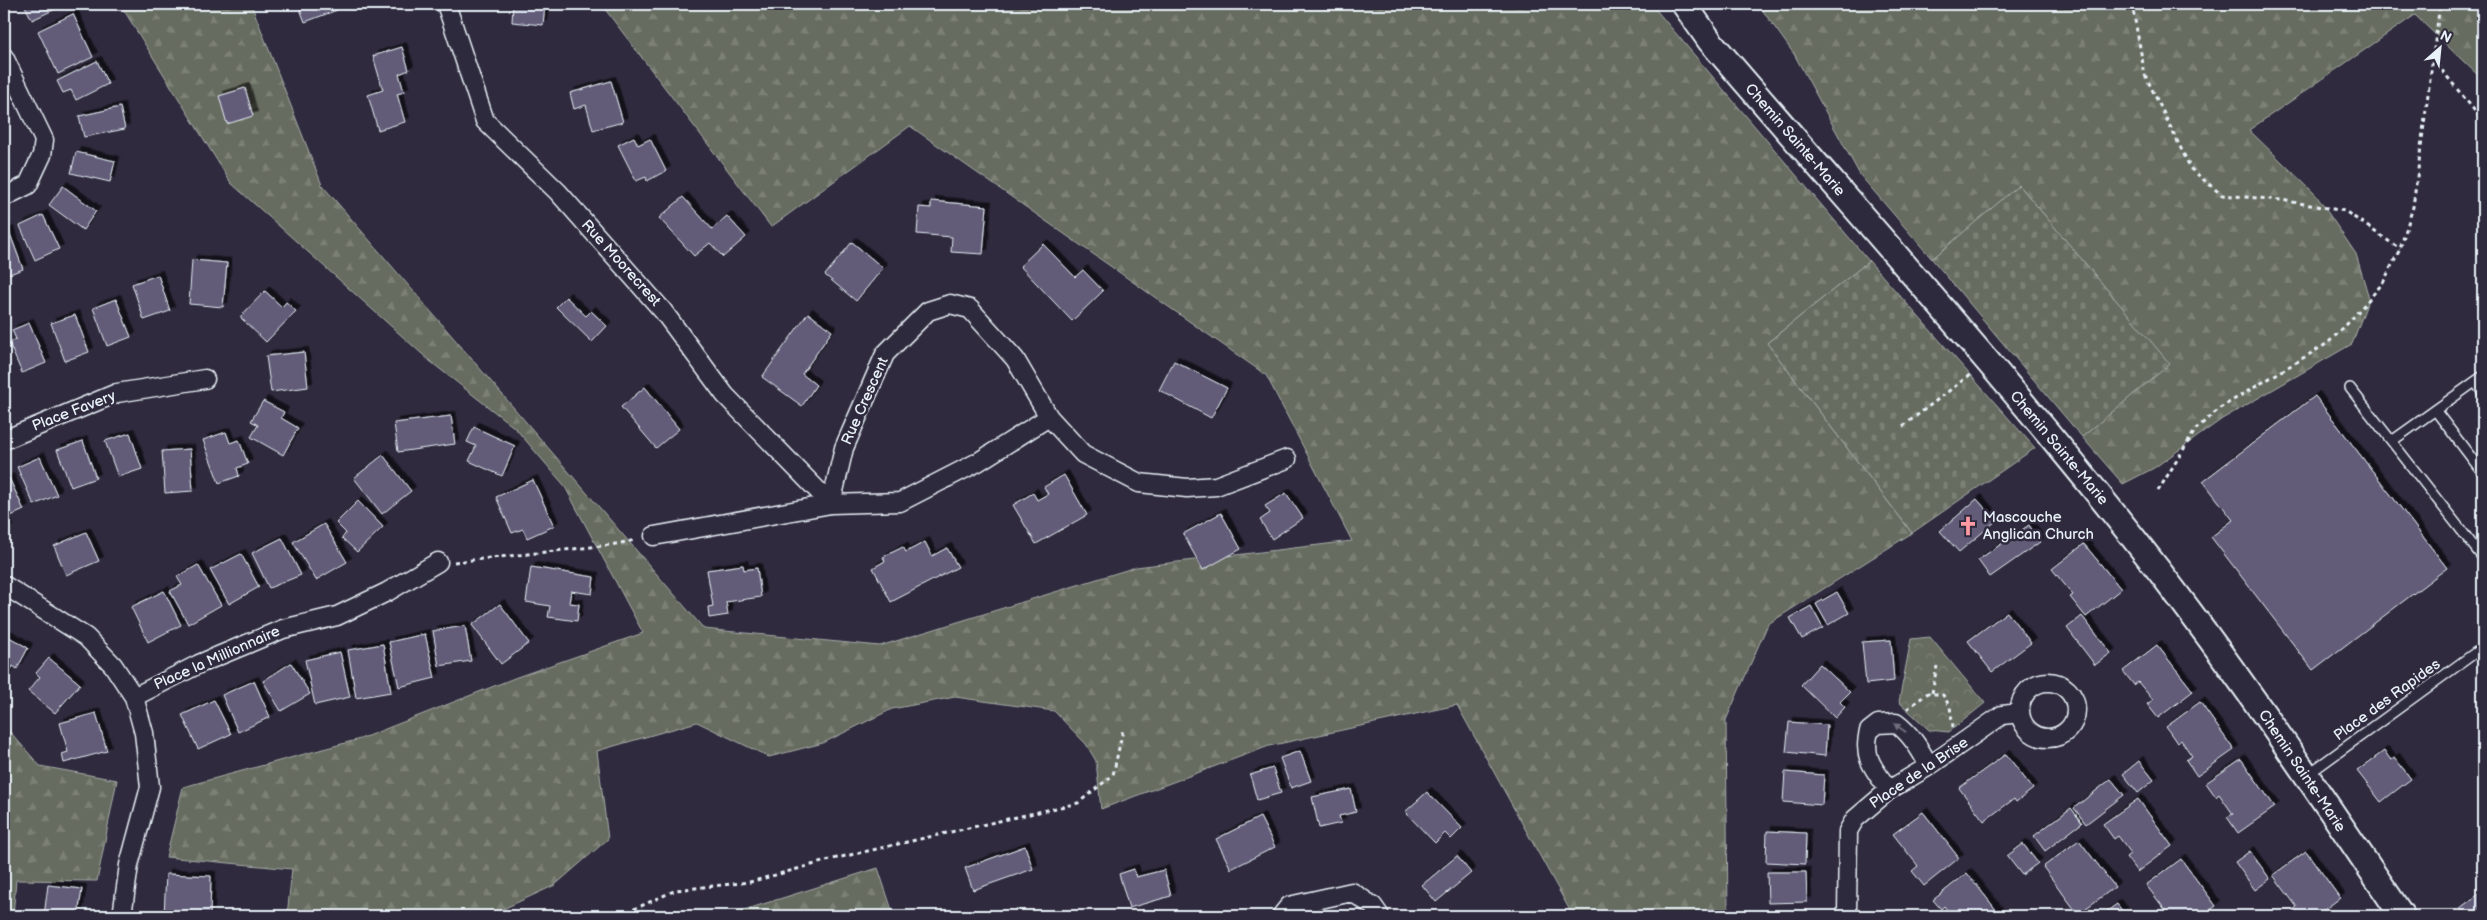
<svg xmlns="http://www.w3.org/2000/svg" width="2487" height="920" viewBox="0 0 2487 920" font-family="'Balsamiq Sans',sans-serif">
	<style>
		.forest { fill: url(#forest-firs); stroke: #a7aeab }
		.cemetery { fill: url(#cemetery-stones); stroke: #a7aeab }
		.park { fill: url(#park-crowns); stroke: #a7aeab }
		.building { fill: #625b78; stroke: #e8f1f8; filter: url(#shadow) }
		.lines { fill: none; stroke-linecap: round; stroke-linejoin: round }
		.lane-casing { stroke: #e8f1f8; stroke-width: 12 }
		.street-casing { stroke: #e8f1f8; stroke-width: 21 }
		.secondary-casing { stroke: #e8f1f8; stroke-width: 28 }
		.path { stroke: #e8f1f8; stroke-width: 3; stroke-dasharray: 4 4; stroke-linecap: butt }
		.lane { stroke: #2f2a3d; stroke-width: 9 }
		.street { stroke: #2f2a3d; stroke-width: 18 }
		.secondary { stroke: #2f2a3d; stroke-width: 24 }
		.oneway { fill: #70707e }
		.labels { text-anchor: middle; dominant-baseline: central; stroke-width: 5; stroke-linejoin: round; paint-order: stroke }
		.street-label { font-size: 15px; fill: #e8f1f8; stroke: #2f2a3d }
		.poi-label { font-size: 15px; fill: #e8f1f8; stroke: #2f2a3d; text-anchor: start }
	</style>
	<defs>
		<pattern id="forest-firs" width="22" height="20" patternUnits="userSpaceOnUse" patternTransform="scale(1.25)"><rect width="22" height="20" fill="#666c5e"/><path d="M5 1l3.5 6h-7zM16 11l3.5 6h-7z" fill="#7c8176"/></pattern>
		<pattern id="cemetery-stones" width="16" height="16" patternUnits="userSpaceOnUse" patternTransform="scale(1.25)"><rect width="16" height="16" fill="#666c5e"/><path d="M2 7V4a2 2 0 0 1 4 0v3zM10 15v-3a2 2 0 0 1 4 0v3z" fill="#7c8176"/></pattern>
		<pattern id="park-crowns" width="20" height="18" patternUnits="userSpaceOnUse" patternTransform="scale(1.25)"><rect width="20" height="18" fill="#666c5e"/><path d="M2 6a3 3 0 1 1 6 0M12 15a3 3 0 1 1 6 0" fill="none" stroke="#7c8176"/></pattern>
		<filter id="shadow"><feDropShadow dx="4.5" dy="-4.5" stdDeviation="0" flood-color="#0009"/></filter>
	</defs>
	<rect width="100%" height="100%" fill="#2f2a3d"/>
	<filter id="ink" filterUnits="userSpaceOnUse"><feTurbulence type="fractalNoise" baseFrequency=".02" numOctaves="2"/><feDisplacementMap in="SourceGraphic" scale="10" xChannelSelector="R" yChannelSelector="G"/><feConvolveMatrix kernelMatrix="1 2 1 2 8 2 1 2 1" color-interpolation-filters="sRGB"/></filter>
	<g filter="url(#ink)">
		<path class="forest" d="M120,4H251L322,185L704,629L880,646L1136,567L1352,541L1266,375L910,126L771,227L601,4H1651L1869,261L1767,343L1912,533L1768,624L1726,720L1728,916H1573L1457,705L1269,746L1101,809L1096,761L1086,744L1054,711L955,697L892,709L823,743L769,757L697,722L597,751L608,839L555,885L488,916H287L292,869L166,857L183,787L360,739L517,677L643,633L564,485L515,428L431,362L231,183Z
			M1758,4H2483V80L2415,15L2249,130L2316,195L2356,254L2369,298L2352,344L2222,419L2154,468L2123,484L2082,437L2169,364L2020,186L1932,259L1860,175L1794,54Z
			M4,725L40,766L117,780L97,881L16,880L13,916H4Z
			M878,868L894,916H725Z"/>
		<path class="cemetery" d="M2019,185L2170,364L2082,437L1932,259Z
			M1869,261L2035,448L1912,533L1767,343Z"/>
		<path class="park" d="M1930,637L1985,703L1949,732L1929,730L1899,702L1911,639Z"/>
		<path class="building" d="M24,4H64V5L32,20Z
			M298,4H335L337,10L305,22Z
			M513,4H545L543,25L512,22Z
			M73,14L93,57L58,74L38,31Z
			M402,47L409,70L399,74L404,92L397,94L405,122L378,130L368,95L383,90L373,56Z
			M97,61L108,84L76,100L71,90L63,93L57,81Z
			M611,81L623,122L593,130L586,105L574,109L570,93Z
			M245,88L253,116L227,124L219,96Z
			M120,107L125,129L84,137L79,116Z
			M634,137L638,145L650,139L666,171L647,181L646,177L636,181L618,145Z
			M76,152L115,161L110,182L71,173Z
			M63,186L96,211L83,230L49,205Z
			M683,197L712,229L727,216L746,237L723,257L710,243L694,256L659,218Z
			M931,201L987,206L983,254L951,252L952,237L917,234L919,207L931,208Z
			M43,215L59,249L35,260L20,226Z
			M9,231L23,269L4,276V233Z
			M852,242L883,268L856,301L825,275Z
			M1043,244L1075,277L1083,270L1103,291L1072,321L1020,266Z
			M192,260L227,263L223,307L189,304Z
			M158,275L170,311L144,320L132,284Z
			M265,291L282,307L286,302L296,311L266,342L240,317Z
			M566,297L586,316L591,311L607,326L592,342L556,307Z
			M116,299L131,337L107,346L93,308Z
			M808,313L832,331L802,374L816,385L802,406L762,377Z
			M75,315L89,352L65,361L51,323Z
			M29,323L46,363L22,373L9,343L16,339L12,330Z
			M304,352L308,387L271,392L266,356Z
			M1174,361L1227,388L1211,418L1159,390Z
			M645,387L679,429L656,448L621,407Z
			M2315,396L2447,568L2313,670L2211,537L2233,520L2203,481Z
			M263,401L284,412L281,418L298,428L283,455L251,437L258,425L251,421Z
			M451,416L455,444L398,452L394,423Z
			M474,427L515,446L502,476L469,461L476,446L467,442Z
			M226,432L230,443L239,440L248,464L237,468L239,476L219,483L203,440Z
			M130,433L142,469L118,477L105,441Z
			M83,441L96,478L71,487L57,450Z
			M190,449L193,491L165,493L162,451Z
			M383,455L411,491L382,514L354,478Z
			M40,457L57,495L34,505L17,467Z
			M1064,475L1087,515L1036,544L1013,505L1033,493L1037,500L1048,494L1044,487Z
			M9,478L24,510L4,519L9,530L4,532V481Z
			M533,480L554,526L527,538L523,529L512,533L496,497Z
			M1286,493L1303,518L1272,539L1260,520L1270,513L1265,506Z
			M1977,499L1996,521L1959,552L1940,531Z
			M358,501L383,527L357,552L342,538L346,533L336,523Z
			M1221,513L1241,549L1203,570L1183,534Z
			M324,524L347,562L316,580L293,542Z
			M2029,525L2040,542L1990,577L1978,560Z
			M86,532L99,561L66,575L54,546Z
			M282,538L301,575L269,588L252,553Z
			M925,542L932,556L947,548L958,567L891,602L873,568L885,561L883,557L903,547L906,552Z
			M2084,544L2121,589L2086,617L2070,597L2073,595L2052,569Z
			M241,554L259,587L229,604L210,570Z
			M198,565L221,605L188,624L170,591L182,585L177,577Z
			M743,565L744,570L757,568L761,597L726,602L728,615L709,618L708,607L713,606L707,570Z
			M531,567L594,577L592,594L571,591L569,603L579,604L577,621L548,617L550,606L526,602Z
			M164,591L181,625L148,642L131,607Z
			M1837,592L1849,613L1828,625L1816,604Z
			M500,604L529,643L501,664L472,625Z
			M1811,606L1823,628L1802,639L1790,618Z
			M2007,612L2031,643L1992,672L1968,641Z
			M2082,616L2111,653L2095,665L2067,628Z
			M465,626L471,661L439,666L433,631Z
			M4,634L28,648L17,669L13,666L4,682Z
			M425,634L435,678L399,687L389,642Z
			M1891,640L1894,681L1866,684L1862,642Z
			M383,644L391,692L356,698L348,650Z
			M2157,645L2193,691L2158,718L2147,704L2153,700L2138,682L2134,685L2123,671Z
			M340,652L350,697L315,705L305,660Z
			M49,658L80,684L55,713L28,691L40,677L36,673Z
			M291,663L310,694L281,711L263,681Z
			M1820,664L1850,692L1840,702L1845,707L1835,718L1801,685Z
			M254,681L270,717L238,732L222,695Z
			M214,700L231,734L198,749L182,715Z
			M2200,702L2234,750L2197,776L2186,760L2192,756L2181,740L2177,743L2166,727Z
			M96,713L107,751L64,763L62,754L68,752L60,723Z
			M1789,722L1827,725L1825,756L1786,752Z
			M1300,751L1311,781L1291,788L1280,758Z
			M2384,751L2391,760L2395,758L2411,779L2381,802L2357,771Z
			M2006,754L2033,789L2016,802L2014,799L1984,821L1959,788Z
			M2241,759L2275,807L2238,833L2227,817L2233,814L2219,794L2216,797L2206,783Z
			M2139,761L2154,780L2138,793L2123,774Z
			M1273,768L1281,793L1257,800L1250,775Z
			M1785,772L1824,775L1822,805L1783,802Z
			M2111,779L2124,795L2086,824L2074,808Z
			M1351,789L1356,812L1339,816L1341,823L1319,828L1312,797Z
			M1427,792L1462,828L1451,839L1445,833L1435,843L1405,812Z
			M2138,799L2172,846L2137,872L2126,857L2131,853L2118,836L2114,839L2103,824Z
			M2071,808L2082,823L2045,851L2034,836Z
			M1923,812L1959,858L1924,886L1912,871L1918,866L1893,834Z
			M1260,817L1275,847L1231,869L1216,839Z
			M1767,831L1806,833L1805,864L1766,862Z
			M2079,840L2115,887L2078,914L2043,867Z
			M2023,844L2038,863L2022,875L2007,856Z
			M1025,846L1033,869L973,890L965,868Z
			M2250,851L2270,879L2255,890L2235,862Z
			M2306,851L2340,898L2316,916H2297L2293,910L2297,907L2273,875Z
			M1457,856L1471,873L1436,902L1422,885Z
			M2181,859L2216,906L2202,916H2170L2146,885Z
			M1134,869L1136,877L1164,870L1171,896L1129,908L1119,874Z
			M1767,872H1806L1807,902L1768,903Z
			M1967,873L2001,916H1952L1944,906L1941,909L1933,900Z
			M166,874L211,876L210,916H164Z
			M48,885L82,889L78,916H44Z
			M2480,893L2483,896V916H2466L2460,908Z
			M2117,904L2126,916H2100Z"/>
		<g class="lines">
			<defs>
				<path id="lane" d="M2475,382L2483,393
					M2350,388L2483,558
					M2435,410L2483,473
					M2392,441L2483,376
					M2307,775L2483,647"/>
				<path id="street" d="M446,4L485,121L558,192L663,311L725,395L831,504
					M4,57L44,140L42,155L28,185L4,197
					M1049,417L1083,454L1139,483L1187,488L1216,486L1287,459
					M4,440L117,393L205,379
					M654,536L831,504L900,502L978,462L1049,417L1015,359L970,309L950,304L928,311L885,354L844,448L831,504
					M4,585L86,637L113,665L134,697L144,733L150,787L129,865L122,916
					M2020 710a28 28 0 1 1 56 0a28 28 0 1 1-56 0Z
					M134,697L199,664L283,629L337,616L387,592L438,562
					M1889,790C1874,769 1862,758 1869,731L1878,724L1896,723C1911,734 1920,749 1929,766
					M1281,916L1289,906L1352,892L1373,906L1380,916
					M1847,916L1848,831L1855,819L1889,790L1929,766L2002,715L2020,713"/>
				<path id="secondary" d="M1684,4L1710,41C1861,217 2018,389 2160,572C2245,683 2324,800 2402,916"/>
			</defs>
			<use href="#lane" class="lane-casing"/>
			<use href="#street" class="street-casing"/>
			<use href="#secondary" class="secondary-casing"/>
			<path class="path" d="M2132,4L2145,75L2191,169L2222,195L2281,200L2345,211L2400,249
				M2432,58L2483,121
				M1903,426L1971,374
				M2158,491L2196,429L2220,408L2328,343L2349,322L2383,283L2400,249L2413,207L2440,4
				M454,562L610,545L636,540
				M1932,693L1937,666
				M1907,709L1928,693L1943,695L1950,707L1953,727
				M619,916L676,890L750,882L837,858L1078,803L1113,775L1123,730"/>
			<use href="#lane" class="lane"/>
			<use href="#street" class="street"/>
			<use href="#secondary" class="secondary"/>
		</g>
		<defs><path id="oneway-solid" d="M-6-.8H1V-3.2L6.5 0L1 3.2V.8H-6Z" transform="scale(1.25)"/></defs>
		<use class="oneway" href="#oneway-solid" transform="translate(1900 728) rotate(-145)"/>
	</g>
	<defs>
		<symbol id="church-bare" viewBox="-9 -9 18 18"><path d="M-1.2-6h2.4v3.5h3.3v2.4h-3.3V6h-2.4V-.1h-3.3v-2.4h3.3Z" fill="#ff9aa2" stroke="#2f2a3d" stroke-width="2.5" paint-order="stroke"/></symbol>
	</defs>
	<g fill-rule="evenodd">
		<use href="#church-bare" x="1954" y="512" width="28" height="28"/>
	</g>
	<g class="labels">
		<g class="street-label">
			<text transform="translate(1795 140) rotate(49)">Chemin Sainte-Marie</text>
			<text transform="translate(621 263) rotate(48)">Rue Moorecrest</text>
			<text transform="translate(865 401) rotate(-66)">Rue Crescent</text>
			<text transform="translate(74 411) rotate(-21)">Place Favery</text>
			<text transform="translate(2059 448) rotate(50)">Chemin Sainte-Marie</text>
			<text transform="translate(217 658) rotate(-24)">Place la Millionnaire</text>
			<text transform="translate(2387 700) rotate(-36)">Place des Rapides</text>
			<text transform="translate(2302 771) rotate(56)">Chemin Sainte-Marie</text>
			<text transform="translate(1919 773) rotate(-34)">Place de la Brise</text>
		</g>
		<g class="poi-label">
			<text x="1983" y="517">Mascouche<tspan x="1983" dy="17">Anglican Church</tspan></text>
		</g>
	</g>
	<rect width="2487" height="920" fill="none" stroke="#2f2a3d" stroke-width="20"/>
	<rect x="10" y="10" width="2467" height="900" fill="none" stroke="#e8f1f8" stroke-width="2" filter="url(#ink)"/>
	<g transform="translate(2440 48) rotate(27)" stroke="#2f2a3d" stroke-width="4" paint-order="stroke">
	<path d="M0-4L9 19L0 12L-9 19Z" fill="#e8f1f8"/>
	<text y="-8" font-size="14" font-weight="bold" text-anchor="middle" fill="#e8f1f8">N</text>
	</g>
</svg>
